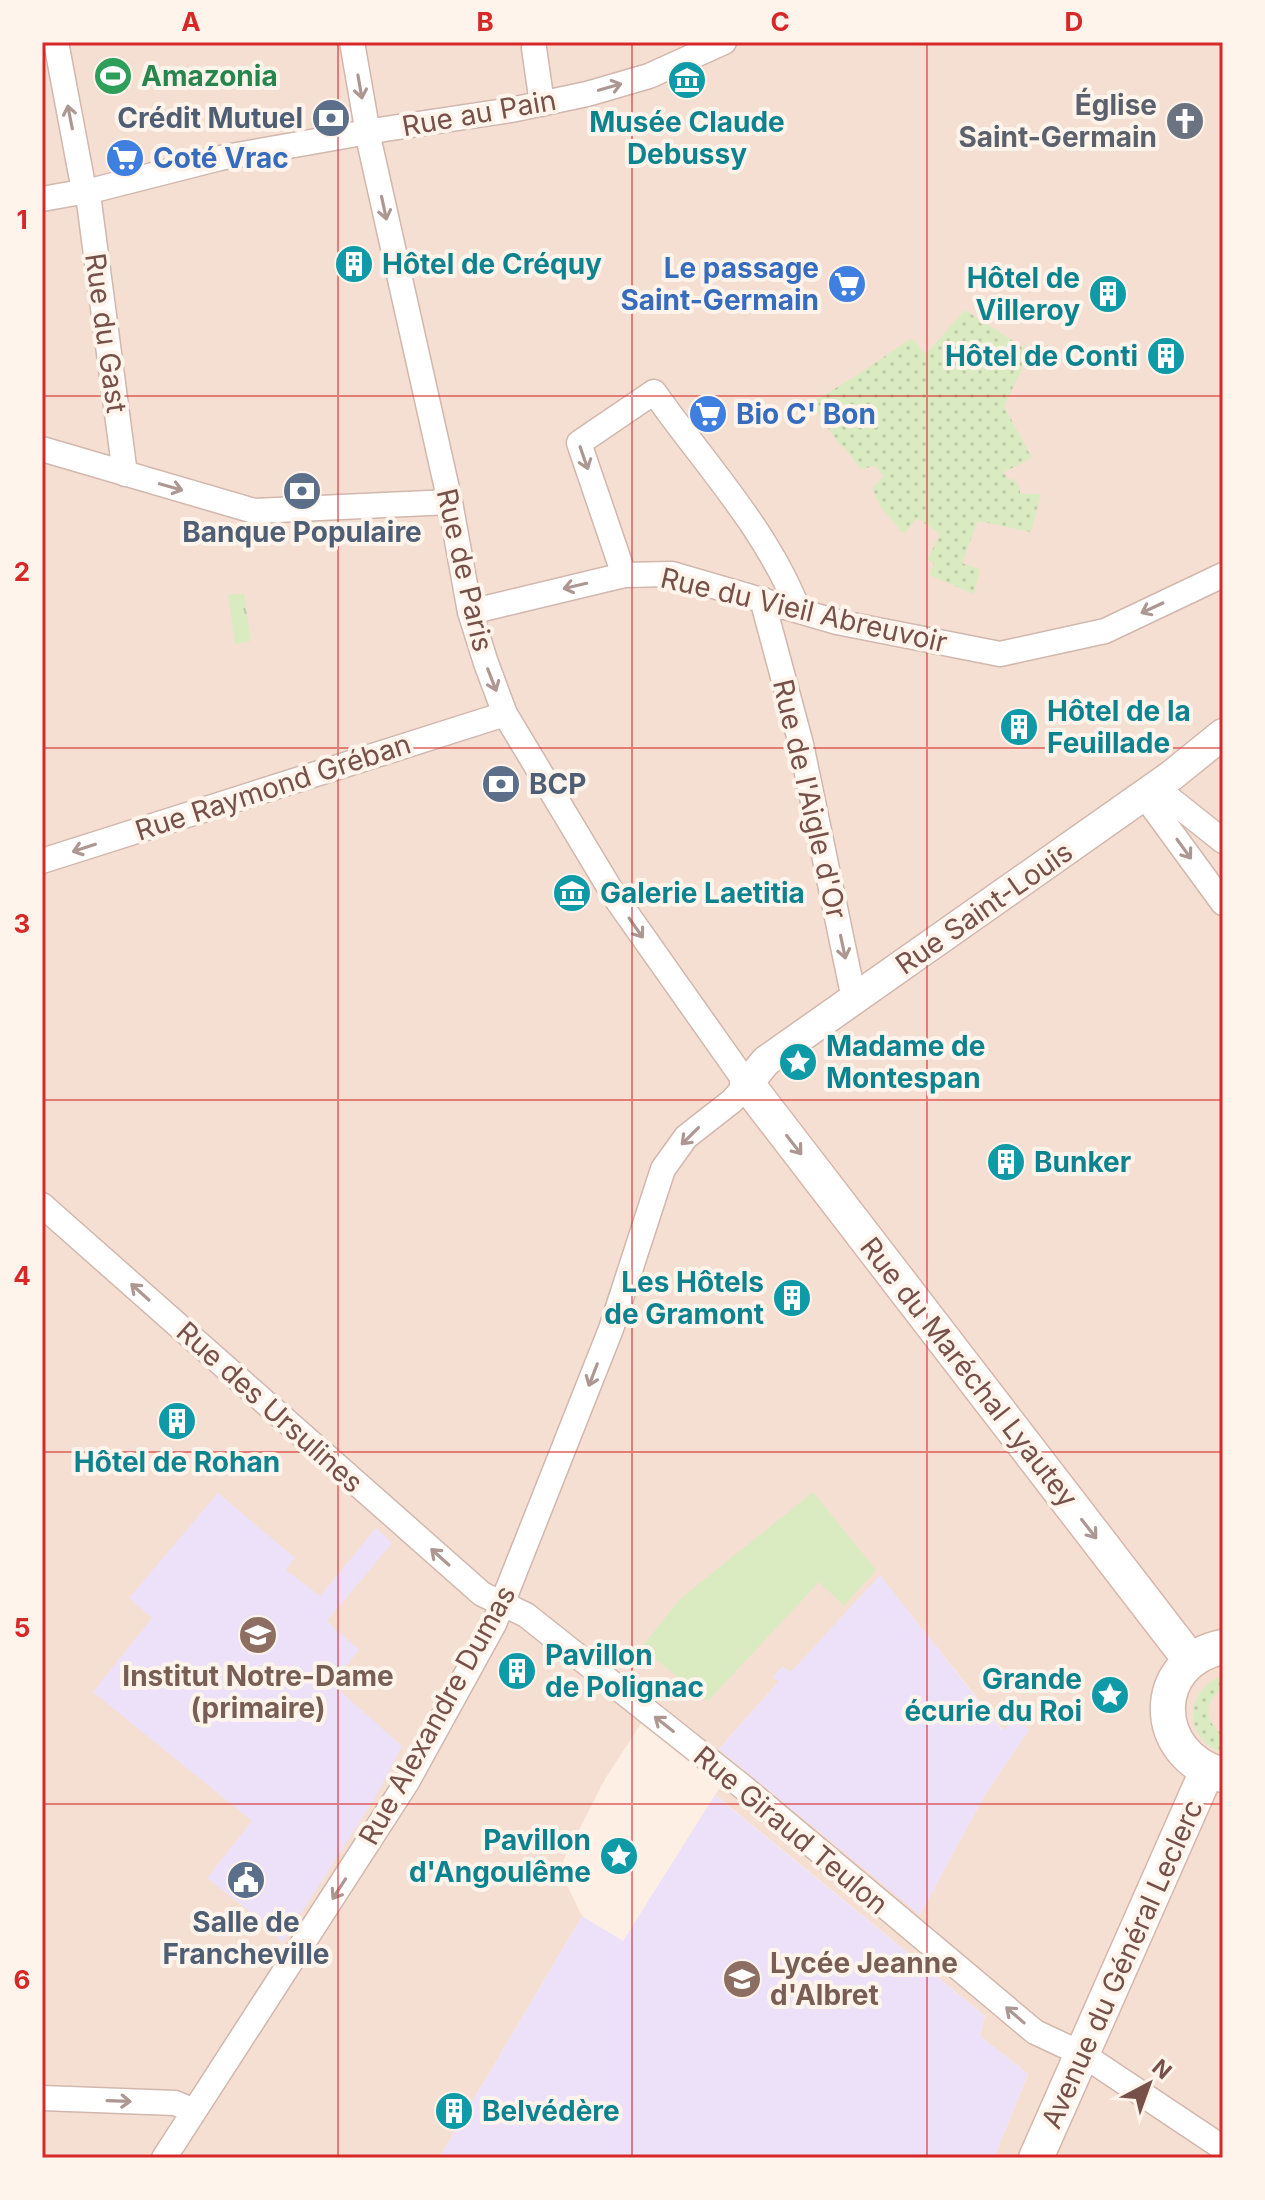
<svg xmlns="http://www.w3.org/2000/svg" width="1265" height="2200" viewBox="0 0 1265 2200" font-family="Inter,sans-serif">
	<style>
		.residential { fill: #f5dfd2; fill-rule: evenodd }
		.education { fill: #ece1f9 }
		.grass { fill: url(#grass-dots) }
		.park { fill: url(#park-tufts) }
		.garden { fill: #daebc2 }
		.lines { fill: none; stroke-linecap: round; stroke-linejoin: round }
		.minor-casing { stroke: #d1b7ad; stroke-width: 27 }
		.tertiary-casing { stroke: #d1b7ad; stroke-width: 33 }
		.secondary-casing { stroke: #d7b7ac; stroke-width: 37 }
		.minor { stroke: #fff; stroke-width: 24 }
		.tertiary { stroke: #fff; stroke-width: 30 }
		.secondary { stroke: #fff; stroke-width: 34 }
		.oneway { stroke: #ad9792 }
		.grid { fill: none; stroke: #d62828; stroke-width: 2; stroke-opacity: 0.55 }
		.labels { text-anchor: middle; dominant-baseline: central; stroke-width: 8; stroke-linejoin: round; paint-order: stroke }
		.leisure-label { font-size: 28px; font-weight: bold; fill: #27864d; stroke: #fff4eb; text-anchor: start }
		.worship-label { font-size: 28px; font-weight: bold; fill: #5b616d; stroke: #fff4eb; text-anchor: end }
		.street-label { font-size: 28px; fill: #775149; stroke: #fff4eb }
		.service-label { font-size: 28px; font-weight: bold; fill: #4e5e75; stroke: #fff4eb }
		.culture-label { font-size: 28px; font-weight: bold; fill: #0d838f; stroke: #fff4eb; text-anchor: start }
		.shop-label { font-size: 28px; font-weight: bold; fill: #366cbe; stroke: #fff4eb; text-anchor: start }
		.education-label { font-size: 28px; font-weight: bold; fill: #785e54; stroke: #fff4eb }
		.neatline { fill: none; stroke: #d62828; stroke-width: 3 }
		.grid-label { font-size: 26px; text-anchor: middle; font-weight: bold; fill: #d62828 }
	</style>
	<defs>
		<pattern id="grass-dots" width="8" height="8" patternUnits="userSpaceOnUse" patternTransform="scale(2)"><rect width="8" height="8" fill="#daebc2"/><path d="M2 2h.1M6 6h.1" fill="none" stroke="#bfcba8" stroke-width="1.8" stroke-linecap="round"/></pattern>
		<pattern id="park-tufts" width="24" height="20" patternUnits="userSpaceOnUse" patternTransform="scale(2)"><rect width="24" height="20" fill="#daebc2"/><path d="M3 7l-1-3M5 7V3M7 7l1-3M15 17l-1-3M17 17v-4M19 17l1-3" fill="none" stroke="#bfcba8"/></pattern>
	</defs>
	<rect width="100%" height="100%" fill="#fdefe4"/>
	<path class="residential" d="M42,42H1223V2158H994L1028,2074L980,2036L985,2016L718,1797L715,1795L722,1785L642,1722L605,1779L559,1869L582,1916L439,2158H42ZM880,1576L1003,1730L1029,1729L983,1798L920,1914L719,1749L780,1680L791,1672Z"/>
	<path class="education" d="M218,1493L295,1558L286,1570L320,1596L376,1528L392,1543L327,1621L359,1650L332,1684L402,1746L375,1798L282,1943L258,1918L207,1878L252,1821L93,1692L152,1618L129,1598Z
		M880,1575L1002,1730L1019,1717L1029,1730L983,1798L920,1915L719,1749L779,1681L772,1678L783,1666L791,1672Z
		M715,1795L985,2016L980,2036L1028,2074L994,2158H439L582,1916L623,1941Z"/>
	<path class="grass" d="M965,310L1030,352L1004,406L1032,458L1004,472L1008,480L1014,478L1020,489V494H1041L1031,532L978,521L962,563L980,569L974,594L929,575L934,563L927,560L940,534L917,518L904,534L882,509L873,491V487L884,476L875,466L861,469L843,446L841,447L811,403L854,377L912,338L926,354Z
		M1223,1675V1688C1204,1700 1203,1722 1223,1734V1753C1182,1738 1184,1691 1223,1675Z"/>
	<path class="park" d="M244,593L251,641L235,644L228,595Z"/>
	<path class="garden" d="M813,1492L876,1570L844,1606L819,1582L708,1701L641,1648L680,1599Z"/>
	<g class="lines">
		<defs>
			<path id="minor" d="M56,42L82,180L89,202L125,474
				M534,48L542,104
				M42,199L98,189L220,158L385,129L511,110L587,94L649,76L724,42
				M42,449L254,511L450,502
				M624,575L579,443L654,392C704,463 766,528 798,609
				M762,599L801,744L854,999
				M470,612L624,575L672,574L837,622L1000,654L1105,631L1223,575
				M1155,787L1223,841
				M1144,795L1223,903
				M42,861L505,714
				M42,1205L482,1594L526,1615L743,1787L1035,2032L1082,2054L1223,2148
				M42,2098L175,2103L194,2111
				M164,2158L407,1782L494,1624L611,1329L663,1169L686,1137L732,1101L747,1084L615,897L505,714L486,663L470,612L450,502L370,145L352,42"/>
			<path id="tertiary" d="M747,1084L766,1061L1171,776L1223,734"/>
			<path id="secondary" d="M747,1084L1191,1661
				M1223,1647C1149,1661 1150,1756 1223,1775
				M1036,2158L1207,1771"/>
		</defs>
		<use href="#minor" class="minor-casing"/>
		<use href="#tertiary" class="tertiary-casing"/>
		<use href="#secondary" class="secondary-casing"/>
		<use href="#minor" class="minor"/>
		<use href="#tertiary" class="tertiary"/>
		<use href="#secondary" class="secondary"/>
	</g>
	<defs><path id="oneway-shaft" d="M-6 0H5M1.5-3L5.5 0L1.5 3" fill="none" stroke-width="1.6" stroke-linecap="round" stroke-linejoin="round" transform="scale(2)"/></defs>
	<g class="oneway">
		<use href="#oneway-shaft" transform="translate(360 87) rotate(80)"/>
		<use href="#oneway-shaft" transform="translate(610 87) rotate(-16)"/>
		<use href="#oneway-shaft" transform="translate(70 117) rotate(-101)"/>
		<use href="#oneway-shaft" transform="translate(384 208) rotate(78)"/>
		<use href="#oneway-shaft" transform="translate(584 458) rotate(71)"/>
		<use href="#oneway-shaft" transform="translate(171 487) rotate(16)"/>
		<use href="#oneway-shaft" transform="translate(575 586) rotate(167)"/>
		<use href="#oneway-shaft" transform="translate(1152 608) rotate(155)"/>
		<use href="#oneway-shaft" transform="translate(492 680) rotate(69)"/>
		<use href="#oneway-shaft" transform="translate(84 848) rotate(162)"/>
		<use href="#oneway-shaft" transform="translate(1184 849) rotate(54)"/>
		<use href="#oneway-shaft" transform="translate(636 928) rotate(55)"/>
		<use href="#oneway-shaft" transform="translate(843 947) rotate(78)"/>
		<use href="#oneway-shaft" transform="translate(690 1136) rotate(135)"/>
		<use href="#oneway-shaft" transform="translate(794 1145) rotate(52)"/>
		<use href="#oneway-shaft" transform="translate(140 1292) rotate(-138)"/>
		<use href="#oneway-shaft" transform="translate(593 1375) rotate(111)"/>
		<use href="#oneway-shaft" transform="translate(1089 1529) rotate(52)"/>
		<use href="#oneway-shaft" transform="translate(440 1557) rotate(-138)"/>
		<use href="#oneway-shaft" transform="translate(664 1724) rotate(-142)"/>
		<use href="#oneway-shaft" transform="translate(339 1889) rotate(123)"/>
		<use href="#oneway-shaft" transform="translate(1015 2015) rotate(-139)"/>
		<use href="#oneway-shaft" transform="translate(119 2101) rotate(2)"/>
	</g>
	<path class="grid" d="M338,42V2158M632,42V2158M927,42V2158M42,396H1223M42,748H1223M42,1100H1223M42,1452H1223M42,1804H1223"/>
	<defs>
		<symbol id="stadium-disc" viewBox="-11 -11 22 22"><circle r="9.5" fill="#2e9e5b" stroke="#fff4eb"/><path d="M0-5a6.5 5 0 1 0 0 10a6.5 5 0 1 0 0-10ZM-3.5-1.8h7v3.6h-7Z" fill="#fff"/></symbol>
		<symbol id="museum-disc" viewBox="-11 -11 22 22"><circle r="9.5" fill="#0f9aa8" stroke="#fff4eb"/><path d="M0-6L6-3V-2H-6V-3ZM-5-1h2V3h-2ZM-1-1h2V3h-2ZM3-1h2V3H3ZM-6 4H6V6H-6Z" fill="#fff"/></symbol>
		<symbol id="bank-disc" viewBox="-11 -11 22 22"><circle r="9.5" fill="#5c6f8a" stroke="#fff4eb"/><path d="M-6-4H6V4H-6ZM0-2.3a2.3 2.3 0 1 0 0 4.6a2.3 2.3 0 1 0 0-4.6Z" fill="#fff"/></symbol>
		<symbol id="church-disc" viewBox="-11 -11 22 22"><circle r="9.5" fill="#6b7280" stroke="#fff4eb"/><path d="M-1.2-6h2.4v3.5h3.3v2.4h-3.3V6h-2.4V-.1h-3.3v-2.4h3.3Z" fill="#fff"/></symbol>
		<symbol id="supermarket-disc" viewBox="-11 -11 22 22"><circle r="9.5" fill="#3f7fe0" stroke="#fff4eb"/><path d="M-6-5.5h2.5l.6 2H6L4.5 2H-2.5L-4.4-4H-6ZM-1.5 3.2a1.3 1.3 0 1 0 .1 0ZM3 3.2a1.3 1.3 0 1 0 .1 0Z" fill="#fff"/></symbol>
		<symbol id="building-disc" viewBox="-11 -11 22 22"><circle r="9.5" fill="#0f9aa8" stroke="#fff4eb"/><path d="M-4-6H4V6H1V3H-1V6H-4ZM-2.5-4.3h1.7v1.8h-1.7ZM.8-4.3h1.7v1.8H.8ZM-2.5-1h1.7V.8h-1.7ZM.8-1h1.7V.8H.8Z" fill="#fff"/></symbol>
		<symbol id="sight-disc" viewBox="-11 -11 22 22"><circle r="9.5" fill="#0f9aa8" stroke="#fff4eb"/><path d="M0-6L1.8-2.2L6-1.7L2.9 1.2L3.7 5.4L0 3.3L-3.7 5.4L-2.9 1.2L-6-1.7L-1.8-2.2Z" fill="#fff"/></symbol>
		<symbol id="school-disc" viewBox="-11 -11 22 22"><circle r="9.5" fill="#8d6e63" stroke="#fff4eb"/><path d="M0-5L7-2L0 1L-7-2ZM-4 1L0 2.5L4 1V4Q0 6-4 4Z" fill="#fff"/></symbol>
		<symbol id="civic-disc" viewBox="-11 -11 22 22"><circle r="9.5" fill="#5c6f8a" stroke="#fff4eb"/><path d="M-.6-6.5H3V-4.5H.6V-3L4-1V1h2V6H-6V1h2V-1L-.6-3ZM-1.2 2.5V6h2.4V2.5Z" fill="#fff"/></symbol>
	</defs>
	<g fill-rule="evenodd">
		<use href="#stadium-disc" x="91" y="54" width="44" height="44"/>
		<use href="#museum-disc" x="665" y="58" width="44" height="44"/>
		<use href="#bank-disc" x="309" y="96" width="44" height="44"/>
		<use href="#church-disc" x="1163" y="99" width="44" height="44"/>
		<use href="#supermarket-disc" x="103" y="136" width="44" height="44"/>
		<use href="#building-disc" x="332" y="242" width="44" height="44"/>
		<use href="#supermarket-disc" x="825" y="262" width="44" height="44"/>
		<use href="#building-disc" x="1086" y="272" width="44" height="44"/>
		<use href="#building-disc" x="1144" y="334" width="44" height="44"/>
		<use href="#supermarket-disc" x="686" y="392" width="44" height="44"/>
		<use href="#bank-disc" x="280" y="469" width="44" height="44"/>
		<use href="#building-disc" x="997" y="705" width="44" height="44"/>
		<use href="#bank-disc" x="479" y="762" width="44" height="44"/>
		<use href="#museum-disc" x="550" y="871" width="44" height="44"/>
		<use href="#sight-disc" x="776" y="1040" width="44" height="44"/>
		<use href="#building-disc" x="984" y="1140" width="44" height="44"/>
		<use href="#building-disc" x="770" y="1276" width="44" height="44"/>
		<use href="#building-disc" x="155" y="1399" width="44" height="44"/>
		<use href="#school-disc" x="236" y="1613" width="44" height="44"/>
		<use href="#building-disc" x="495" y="1649" width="44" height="44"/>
		<use href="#sight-disc" x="1088" y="1673" width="44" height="44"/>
		<use href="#sight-disc" x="597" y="1834" width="44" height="44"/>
		<use href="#civic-disc" x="224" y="1858" width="44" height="44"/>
		<use href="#school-disc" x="720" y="1957" width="44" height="44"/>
		<use href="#building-disc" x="432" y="2089" width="44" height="44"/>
	</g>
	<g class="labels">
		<g class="leisure-label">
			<text x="141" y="76">Amazonia</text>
		</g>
		<g class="worship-label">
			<text x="1157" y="105">Église<tspan x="1157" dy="32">Saint-Germain</tspan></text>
		</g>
		<g class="street-label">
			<text transform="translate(479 113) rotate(-10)">Rue au Pain</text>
			<text transform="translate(106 333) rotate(82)">Rue du Gast</text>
			<text transform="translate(465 570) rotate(77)">Rue de Paris</text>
			<text transform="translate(804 610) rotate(13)">Rue du Vieil Abreuvoir</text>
			<text transform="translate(273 787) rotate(-18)">Rue Raymond Gréban</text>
			<text transform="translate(810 799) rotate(77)">Rue de l'Aigle d'Or</text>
			<text transform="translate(984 908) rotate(-35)">Rue Saint-Louis</text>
			<text transform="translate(969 1372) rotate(52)">Rue du Maréchal Lyautey</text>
			<text transform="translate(270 1407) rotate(42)">Rue des Ursulines</text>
			<text transform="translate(437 1715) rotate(-61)">Rue Alexandre Dumas</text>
			<text transform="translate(791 1830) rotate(40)">Rue Giraud Teulon</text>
			<text transform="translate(1122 1964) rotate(-66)">Avenue du Général Leclerc</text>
		</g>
		<g class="service-label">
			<text x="303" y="118" text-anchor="end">Crédit Mutuel</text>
			<text x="302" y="532">Banque Populaire</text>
			<text x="529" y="784" text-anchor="start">BCP</text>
			<text x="246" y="1922">Salle de<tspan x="246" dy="32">Francheville</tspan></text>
		</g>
		<g class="culture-label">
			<text x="687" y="122" text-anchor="middle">Musée Claude<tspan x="687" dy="32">Debussy</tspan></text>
			<text x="382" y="264">Hôtel de Créquy</text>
			<text x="1080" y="278" text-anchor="end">Hôtel de<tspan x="1080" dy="32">Villeroy</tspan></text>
			<text x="1138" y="356" text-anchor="end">Hôtel de Conti</text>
			<text x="1047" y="711">Hôtel de la<tspan x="1047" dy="32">Feuillade</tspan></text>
			<text x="600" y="893">Galerie Laetitia</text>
			<text x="826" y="1046">Madame de<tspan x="826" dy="32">Montespan</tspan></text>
			<text x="1034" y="1162">Bunker</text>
			<text x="764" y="1282" text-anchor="end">Les Hôtels<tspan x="764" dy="32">de Gramont</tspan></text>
			<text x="177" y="1462" text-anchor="middle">Hôtel de Rohan</text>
			<text x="545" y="1655">Pavillon<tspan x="545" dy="32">de Polignac</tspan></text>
			<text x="1082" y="1679" text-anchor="end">Grande<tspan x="1082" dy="32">écurie du Roi</tspan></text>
			<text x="591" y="1840" text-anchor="end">Pavillon<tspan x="591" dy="32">d'Angoulême</tspan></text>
			<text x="482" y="2111">Belvédère</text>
		</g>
		<g class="shop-label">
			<text x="153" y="158">Coté Vrac</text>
			<text x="819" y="268" text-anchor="end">Le passage<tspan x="819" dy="32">Saint-Germain</tspan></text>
			<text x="736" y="414">Bio C' Bon</text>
		</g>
		<g class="education-label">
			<text x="258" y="1676">Institut Notre-Dame<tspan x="258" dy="32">(primaire)</tspan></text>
			<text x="770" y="1963" text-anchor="start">Lycée Jeanne<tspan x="770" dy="32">d'Albret</tspan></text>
		</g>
	</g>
	<rect width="1265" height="2200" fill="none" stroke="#fff4eb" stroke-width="88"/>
	<g transform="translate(1149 2084) rotate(41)" stroke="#fff4eb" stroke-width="6" paint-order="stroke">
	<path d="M0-6L14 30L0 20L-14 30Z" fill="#775149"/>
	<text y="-12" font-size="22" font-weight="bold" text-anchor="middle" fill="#775149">N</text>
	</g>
	<rect x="44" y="44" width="1177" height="2112" class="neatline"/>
	<g class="grid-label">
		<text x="191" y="31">A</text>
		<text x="485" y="31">B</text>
		<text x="780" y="31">C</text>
		<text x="1074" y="31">D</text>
		<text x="22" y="229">1</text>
		<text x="22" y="581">2</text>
		<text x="22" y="933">3</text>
		<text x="22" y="1285">4</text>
		<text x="22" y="1637">5</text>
		<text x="22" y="1989">6</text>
	</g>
</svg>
